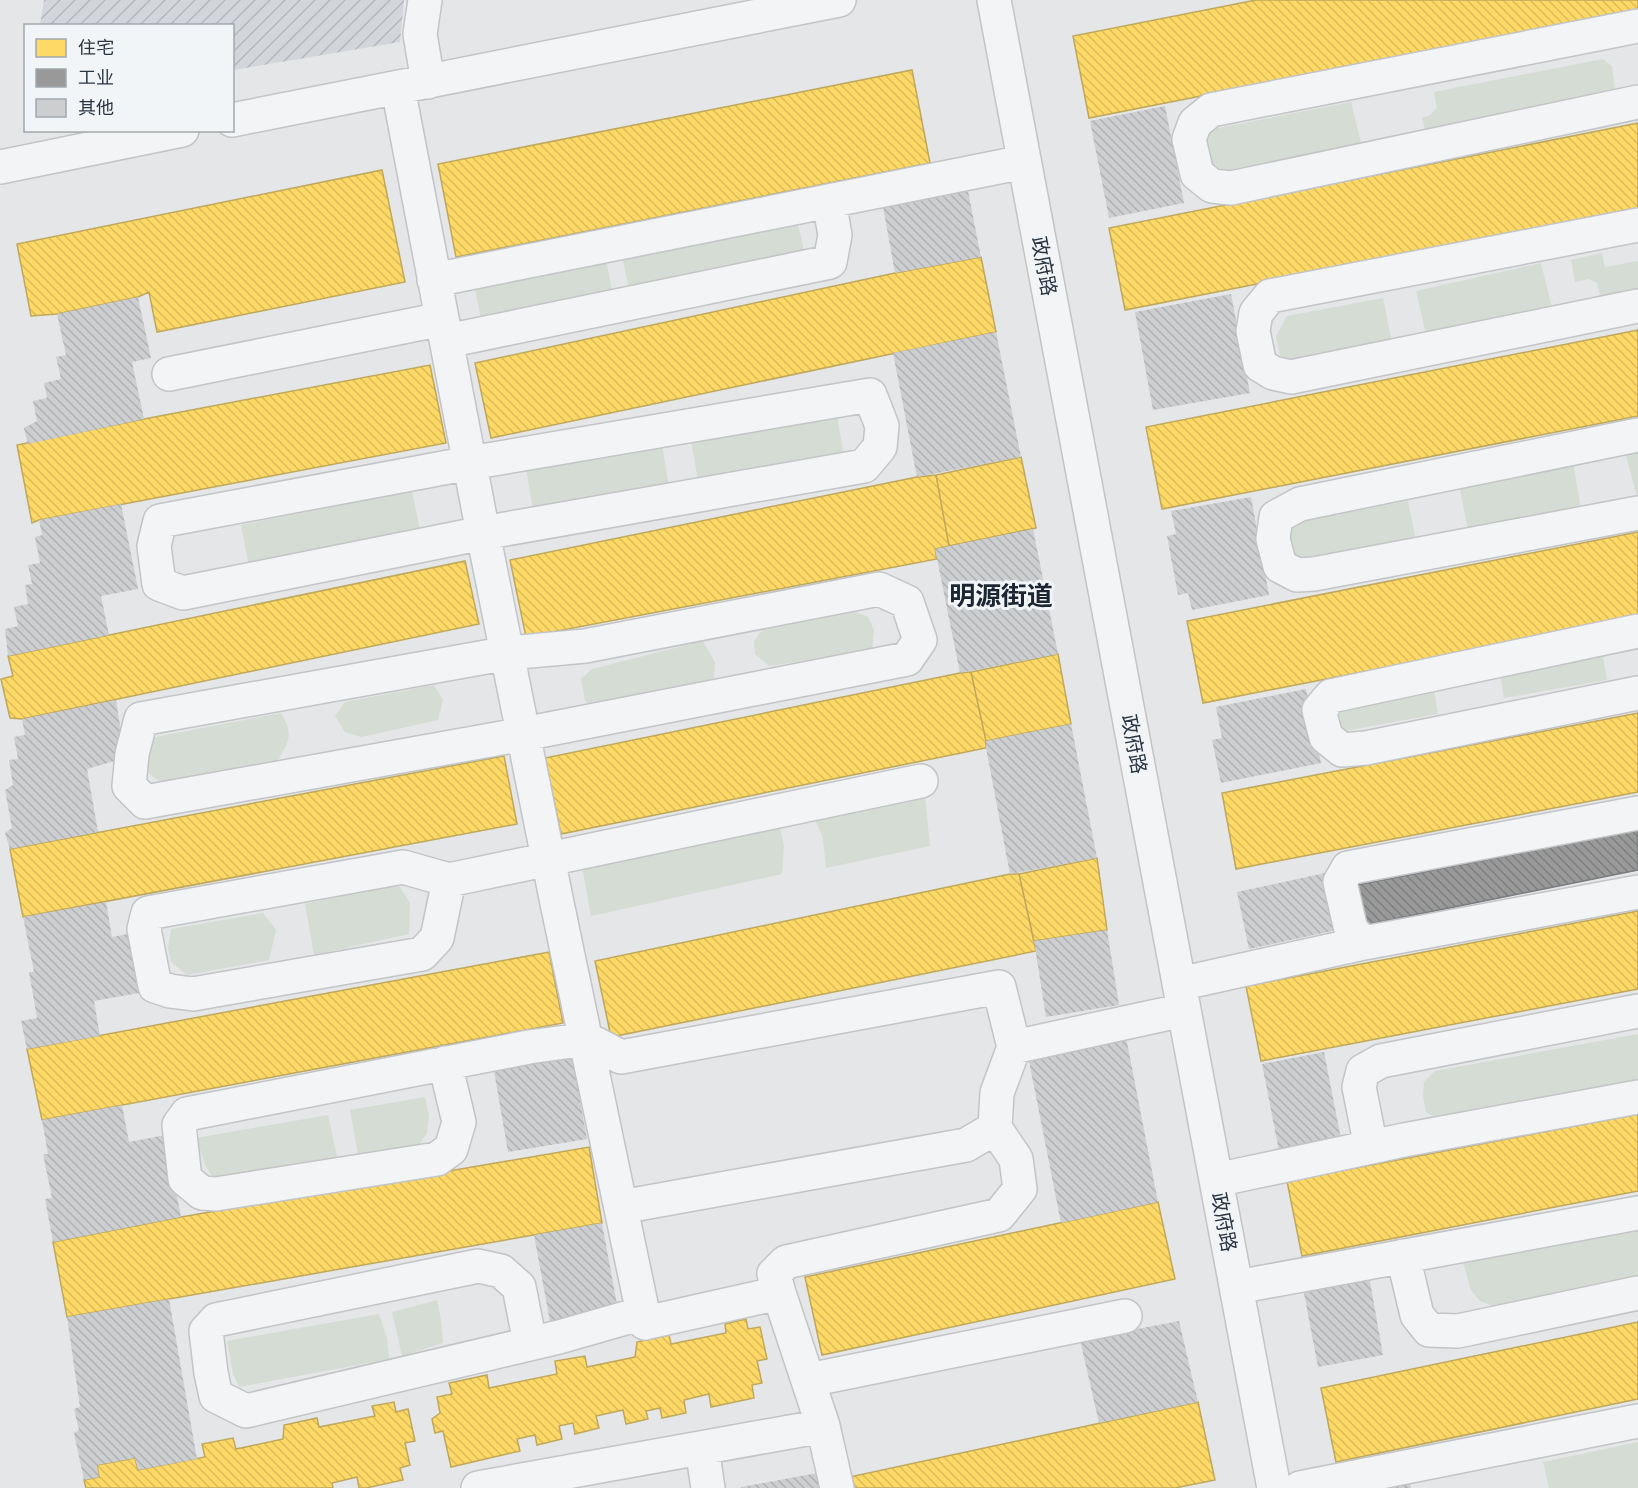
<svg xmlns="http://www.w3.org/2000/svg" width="1638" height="1488" viewBox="0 0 1638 1488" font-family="'Fira Sans Condensed','Noto Sans SC',sans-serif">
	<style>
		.industrial { fill: url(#industrial-furrows) }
		.grass { fill: #d5dcd4 }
		.homes { fill: url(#homes-back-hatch); stroke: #bfa85b; stroke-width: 1.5 }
		.industry { fill: url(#industry-back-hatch); stroke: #787b7f; stroke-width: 1.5 }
		.building { fill: url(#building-back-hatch) }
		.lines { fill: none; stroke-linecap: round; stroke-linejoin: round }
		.minor-casing { stroke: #c2c4c6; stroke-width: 36 }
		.minor { stroke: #f3f4f5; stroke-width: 33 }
		.labels { text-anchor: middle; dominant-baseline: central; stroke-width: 6; stroke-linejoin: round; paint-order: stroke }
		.street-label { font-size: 20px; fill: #2a3542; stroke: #f2f5f8 }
		.district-label { font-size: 26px; font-weight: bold; fill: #1c2633; stroke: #f2f5f8 }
	</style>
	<defs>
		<pattern id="industrial-furrows" width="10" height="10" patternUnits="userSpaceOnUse" patternTransform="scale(1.5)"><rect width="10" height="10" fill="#d2d6db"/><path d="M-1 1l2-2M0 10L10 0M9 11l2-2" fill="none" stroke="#b4b8bd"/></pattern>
		<pattern id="homes-back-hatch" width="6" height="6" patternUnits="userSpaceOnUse" patternTransform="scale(1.5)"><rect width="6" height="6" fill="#ffd966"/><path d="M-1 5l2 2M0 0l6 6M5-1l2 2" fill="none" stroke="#dbbb5a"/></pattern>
		<pattern id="industry-back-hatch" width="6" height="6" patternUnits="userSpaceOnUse" patternTransform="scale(1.5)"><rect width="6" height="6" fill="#999"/><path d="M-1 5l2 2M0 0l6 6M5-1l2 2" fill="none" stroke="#7d7e7e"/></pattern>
		<pattern id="building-back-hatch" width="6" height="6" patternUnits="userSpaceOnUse" patternTransform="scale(1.5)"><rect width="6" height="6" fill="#ccced0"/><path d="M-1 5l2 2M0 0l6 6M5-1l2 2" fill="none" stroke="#afb2b4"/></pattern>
	</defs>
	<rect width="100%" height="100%" fill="#e4e6e8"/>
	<path class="industrial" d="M44,0H404L400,42L233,70L232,26L40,25Z"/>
	<path class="grass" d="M1603,59L1612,66L1615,89L1610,97L1426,132L1422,118L1429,116L1437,108L1434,92Z
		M1351,102L1362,147L1223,176L1211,168L1205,142L1208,130Z
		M797,219L805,256L630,293L622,256Z
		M1602,253L1605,267L1638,261V295L1602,302L1597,283L1589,279L1575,282L1571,260Z
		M606,259L613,296L481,320L474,283Z
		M1541,263L1552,307L1426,335L1416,291Z
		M1383,298L1392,343L1282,364L1276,336L1287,316Z
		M837,416L844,457L698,481L691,440Z
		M662,445L669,487L533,510L526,468Z
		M1638,449V497H1637L1625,451Z
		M1573,463L1581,508L1468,530L1459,484Z
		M412,491L420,531L249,566L241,525Z
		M1408,501L1416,541L1296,563L1289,535L1292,523Z
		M856,612L868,617L874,630L872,651L769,666L755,654L754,641L765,627Z
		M703,641L715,662L714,678L601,710L585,701L581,679L592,669Z
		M1603,656L1607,680L1504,698L1500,674Z
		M434,685L443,700L438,720L361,737L345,732L335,716L345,702Z
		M1434,690L1438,714L1339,732L1335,709Z
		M281,713C294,735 289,741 277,762L160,782L145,770L150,738Z
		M925,797L930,846L826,868L823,838L815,820Z
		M779,824L784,845L782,874L591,916L582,866Z
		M398,884L410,903L409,934L314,955L305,904Z
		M263,913L276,930L269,960L187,975L171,962L168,948L171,929Z
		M1638,1034V1085L1438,1119L1426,1112L1423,1096L1424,1082L1435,1071Z
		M425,1097L429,1116L427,1133L419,1145L358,1154L350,1110Z
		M328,1115L337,1157L216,1181L206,1167L196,1138Z
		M1638,1229V1282L1503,1310L1480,1301L1471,1290L1463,1262Z
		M437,1300L441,1320L443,1343L402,1356L392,1312Z
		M379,1314L387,1338L389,1359L239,1387L233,1374L227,1341Z
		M1638,1442V1488H1549L1543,1462Z"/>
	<path class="homes" d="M1256,0H1638V10L1089,118L1073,36Z
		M912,70L930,163L456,257L438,164Z
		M1638,123V209L1125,310L1109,228Z
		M382,170L405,282L157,332L149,292L138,297L57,314L31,316L17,244Z
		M981,257L996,332L491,438L475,363L895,273Z
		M1638,330V416L1162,509L1146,427Z
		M430,365L446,443L39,520L32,523L17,445L144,419Z
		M1021,457L1036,528L949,546L936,475Z
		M936,475L949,546L935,549L937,559L526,637L510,560L917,477Z
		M1638,532V618L1203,703L1187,621Z
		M465,561L479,624L22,719L10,718L1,679L13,676L8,656Z
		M1058,654L1071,724L986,741L971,672Z
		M971,672L986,741V748L561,834L545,758L960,673Z
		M1638,713V792L1236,869L1222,793Z
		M504,756L517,824L23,917L10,849Z
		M1097,858L1107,930L1034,941L1019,874Z
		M1010,874H1019L1036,951L611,1037L595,961Z
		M1638,911V989L1261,1061L1246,986Z
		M549,952L563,1023L42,1120L27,1049Z
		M1638,1114V1191L1302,1256L1287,1181Z
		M589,1147L602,1223L67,1317L53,1242L181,1217Z
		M1158,1202L1175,1279L822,1355L805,1277Z
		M746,1319L748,1329L760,1327L767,1359L757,1361L762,1383L752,1385L754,1398L711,1407L709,1394L684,1400L686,1413L662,1418L660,1408L646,1411L648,1419L626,1424L623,1410L596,1416L599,1428L575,1434L573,1423L559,1426L562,1439L537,1445L535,1435L517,1439L520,1451L451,1467L443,1431L435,1433L432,1419L440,1413L437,1397L452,1394L449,1383L487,1375L489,1388L557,1374L555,1361L585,1356L587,1367L635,1357L637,1342L669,1335L671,1344L726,1333L725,1324Z
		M1638,1322V1399L1336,1462L1321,1388Z
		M394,1402L396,1412L408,1409L415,1441L405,1443L410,1465L400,1468L403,1480L366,1488H359L357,1477L332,1483L333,1488H86L84,1480L99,1477L97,1465L135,1458L138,1470L205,1457L202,1444L233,1438L236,1449L283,1439L284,1425L317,1418L319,1427L375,1416L372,1406Z
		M1198,1402L1215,1480L1175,1488H848L845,1478Z"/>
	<path class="industry" d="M1638,830V870L1365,925L1357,885Z"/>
	<path class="building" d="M1165,106L1184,203L1109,218L1090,121Z
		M968,191L981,257L895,273L883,207Z
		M1231,294L1250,393L1153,410L1135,312Z
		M138,297L151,358L132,362L144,419L28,444L24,428L37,421L33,401L47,398L44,383L61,379L56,357L66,355L57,314Z
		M996,332L1021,457L917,477L893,353Z
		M1251,497L1269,595L1192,610L1188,593L1178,595L1167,536L1176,534L1171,511Z
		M121,504L138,589L101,596L109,635L8,656L5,629L18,626L14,607L28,604L25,585L32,584L28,565L40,563L35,537L42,535L39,520Z
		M1033,529L1058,654L960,673L935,549Z
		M1306,689L1321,763L1221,783L1212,740L1222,738L1216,707Z
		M116,700L125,758L87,769L98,832L10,849L5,833L12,828L5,790L13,785L9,760L18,759L14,737L25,735L22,719Z
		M1071,724L1097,858L1010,874L986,748V741Z
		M1325,873L1337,930L1249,949L1237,892Z
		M106,902L112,937L128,934L139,993L94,1001L100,1036L27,1049L21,1021L37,1018L29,972H34L23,917Z
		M1107,930L1119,1005L1046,1017L1034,941Z
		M1126,1037L1158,1202L1061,1223L1029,1061Z
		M1324,1052L1342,1144L1280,1156L1262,1064Z
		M572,1057L587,1139L508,1152L494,1071Z
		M122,1105L129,1142L165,1135L181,1217L53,1242L45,1199L52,1198L43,1154H48L42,1120Z
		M602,1223L618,1310L550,1322L534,1235Z
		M1369,1276L1383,1355L1318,1367L1303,1288Z
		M169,1299L197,1459L138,1470L135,1458L97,1465L99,1477L84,1480L74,1433L79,1430L74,1409L80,1407L67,1317Z
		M1179,1321L1198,1402L1099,1423L1080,1340Z
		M817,1473L820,1488H741V1487Z
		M1409,1481L1411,1488H1382Z"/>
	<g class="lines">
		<defs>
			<path id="minor" d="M425,0L420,34L428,82
				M994,0L1274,1488
				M1638,26L1211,110L1195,123L1189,139L1197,174L1212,186L1231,188L1638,102
				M398,88L483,533L557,903L645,1323L779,1293L823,1426L837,1488
				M232,120L839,0
				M0,167L182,130
				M1638,225L1270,296L1256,313L1253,331L1260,365L1273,373L1291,377L1638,306
				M434,280L1024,162
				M447,341L830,262L835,235L829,201
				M169,374L442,319
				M870,395L882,426L880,447L864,466L483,533L183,593L159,584L154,546L160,521L470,463Z
				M1638,435L1300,504L1276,517L1273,539L1280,566L1297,575L1314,574L1638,513
				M879,589L907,602L920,640L907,659L524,734L145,802L129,786L132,754L141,719L508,653L585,646Z
				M1638,631L1331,696L1319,710L1326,737L1342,750L1366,748L1638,693
				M1638,813L1348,868L1340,882L1351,930L1364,943L1638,892
				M449,880L437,938L422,954L193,994L170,991L155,986L144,929L148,913L403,867L449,880L921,781
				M1179,984L1364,943
				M445,1063L459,1122L451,1149L437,1159L216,1194L202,1193L185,1179L179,1125L187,1114L529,1047L587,1039L621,1057L999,987L1014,1047L1184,1010
				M1371,1147L1359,1087L1363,1071L1381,1061L1638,1011
				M1216,1180L1404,1140L1638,1097
				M621,1207L966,1145L995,1128L997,1093L1014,1047
				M1403,1256L1417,1315L1429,1330L1458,1331L1638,1293
				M1237,1287L1638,1213
				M779,1293L774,1274L786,1262L999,1215L1020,1189L1016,1159L995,1128
				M530,1343L519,1287L501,1271L478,1266L216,1320L206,1331L211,1373L216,1396L246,1411L559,1337L643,1313
				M809,1380L1125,1316
				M702,1448L708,1488
				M478,1488L823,1426
				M1300,1488L1638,1421"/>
		</defs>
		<use href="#minor" class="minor-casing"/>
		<use href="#minor" class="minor"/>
	</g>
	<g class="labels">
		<g class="street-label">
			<text transform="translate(1044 266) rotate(79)">政府路</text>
			<text transform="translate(1134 744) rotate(79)">政府路</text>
			<text transform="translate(1224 1222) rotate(79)">政府路</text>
		</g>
		<g class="district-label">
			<text x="1001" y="596">明源街道</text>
		</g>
	</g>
	<rect x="24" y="24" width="210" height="108" fill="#f2f5f8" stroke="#a2a8af" stroke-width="1.5"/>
	<rect x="36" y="39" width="30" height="18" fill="#ffd966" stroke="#a2a8af" stroke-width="1.5"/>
	<text x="78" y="54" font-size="18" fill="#2a3542">住宅</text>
	<rect x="36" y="69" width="30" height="18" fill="#999999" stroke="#a2a8af" stroke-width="1.5"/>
	<text x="78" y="84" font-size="18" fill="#2a3542">工业</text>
	<rect x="36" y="99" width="30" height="18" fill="#ccced0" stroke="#a2a8af" stroke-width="1.5"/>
	<text x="78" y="114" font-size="18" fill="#2a3542">其他</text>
</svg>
